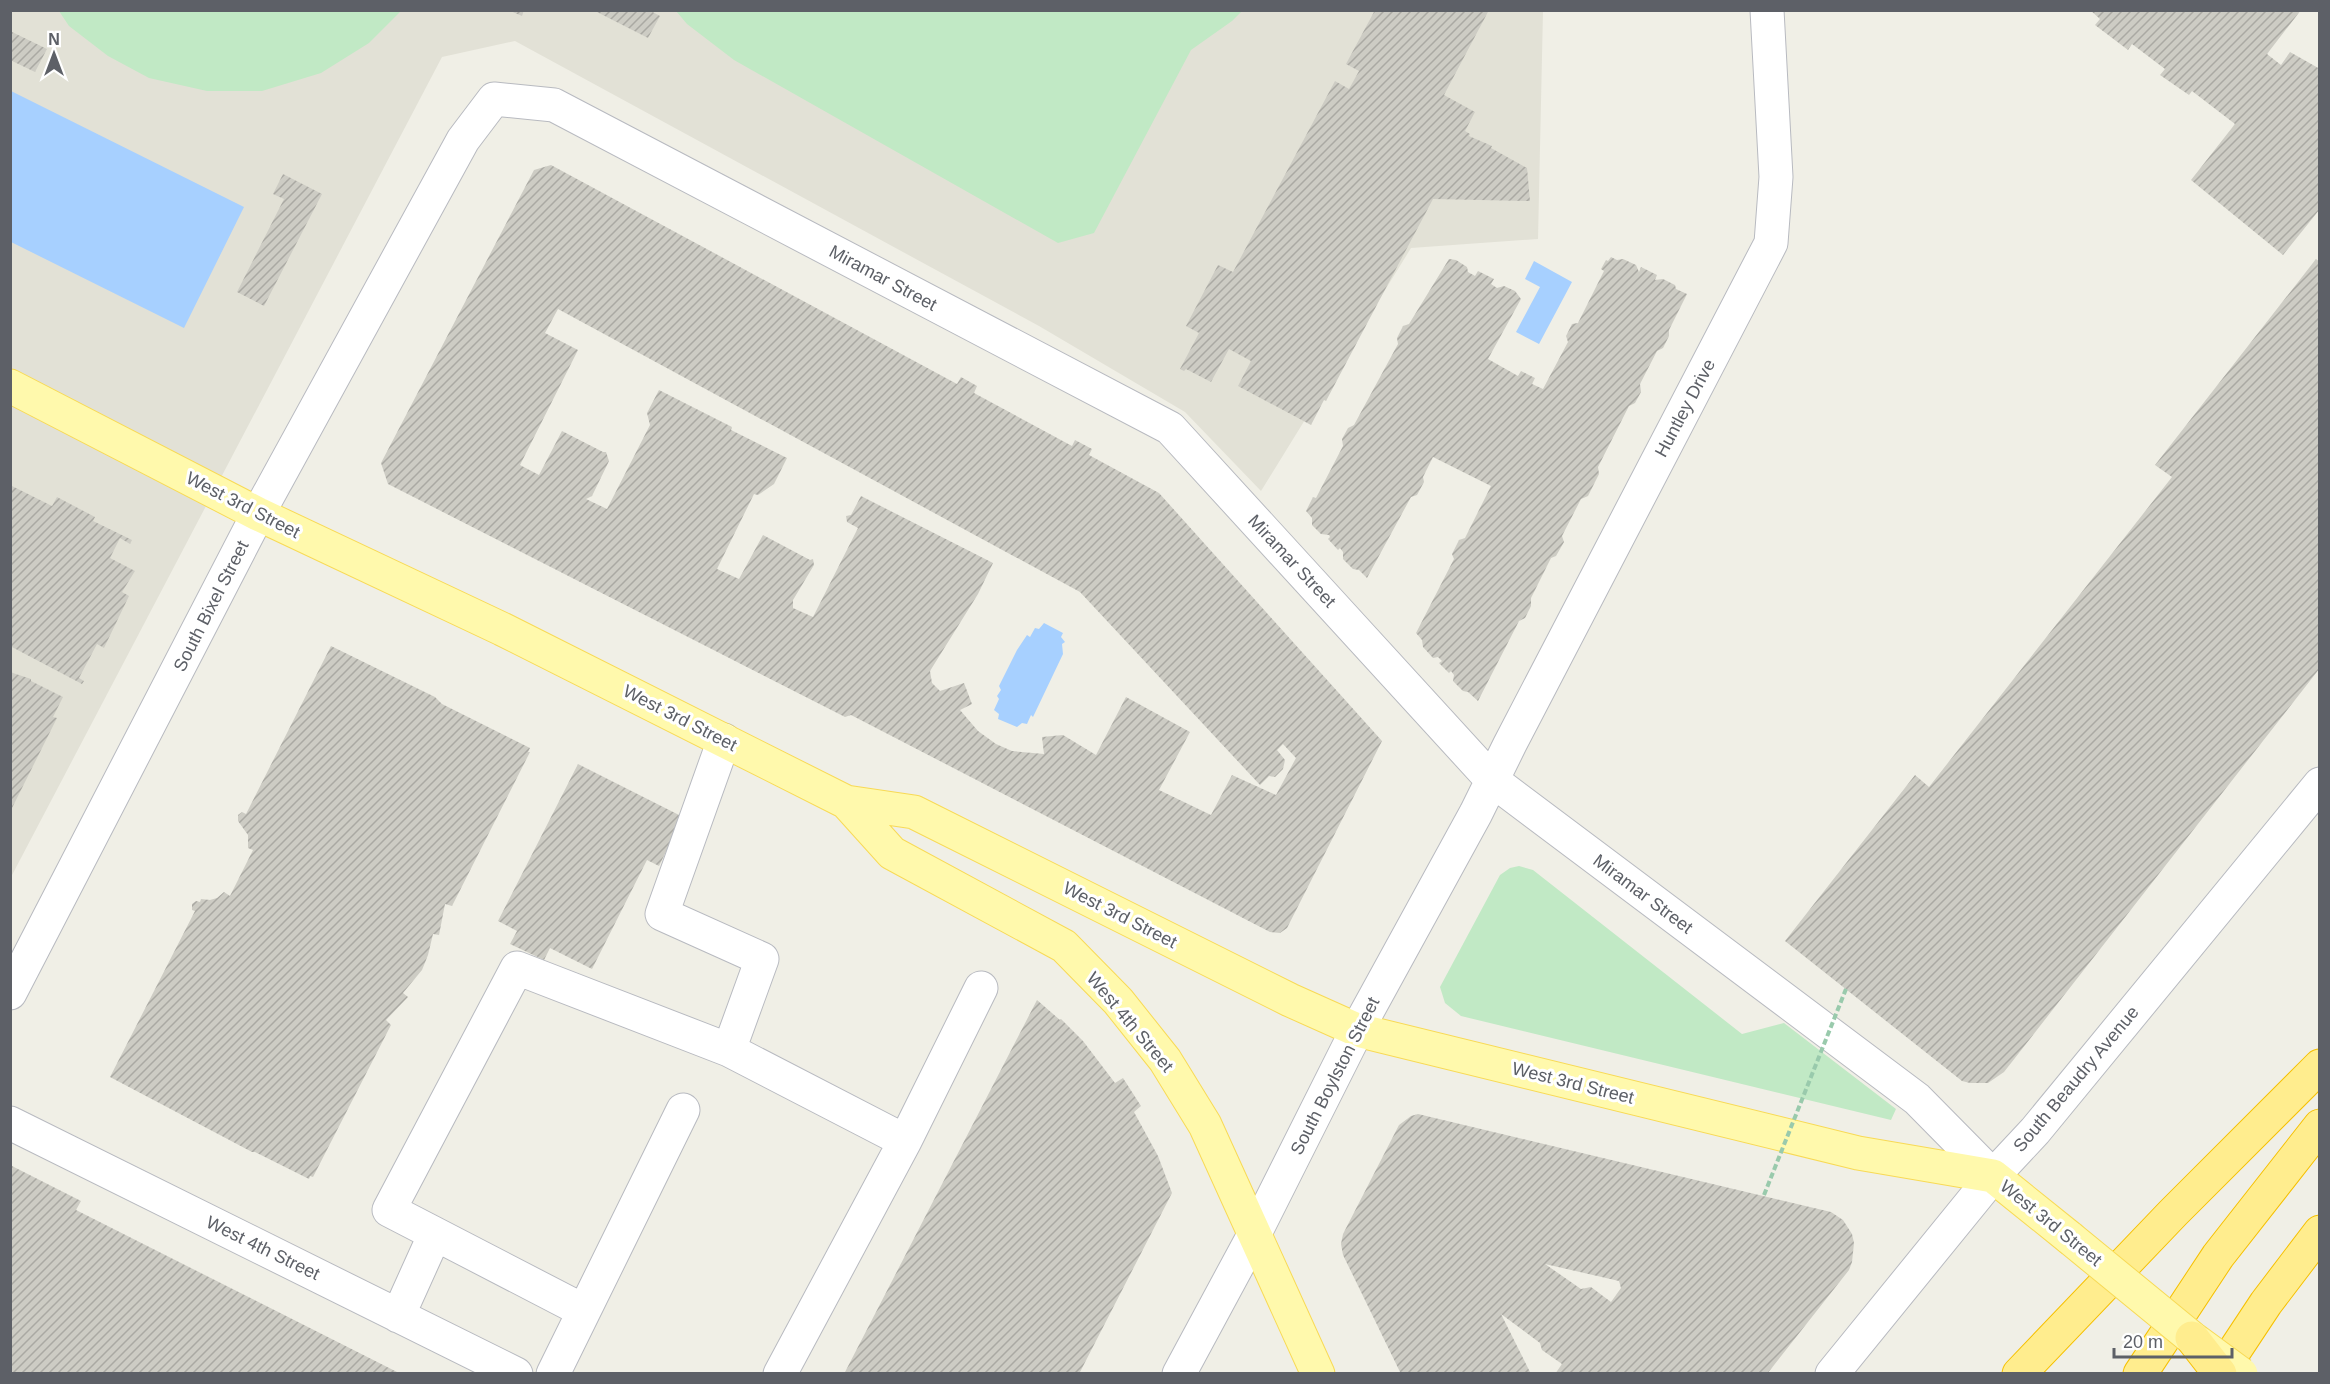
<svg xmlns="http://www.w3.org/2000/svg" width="2330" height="1384" viewBox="0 0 2330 1384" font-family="Helvetica,sans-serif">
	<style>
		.education { fill: #e2e1d6 }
		.green { fill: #c1e9c5 }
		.water { fill: #a7d0ff }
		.building { fill: url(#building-hatch); fill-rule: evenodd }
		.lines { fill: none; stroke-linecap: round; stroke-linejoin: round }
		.minor-casing { stroke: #b8bac0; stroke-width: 35 }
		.major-casing { stroke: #f8da56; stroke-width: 35 }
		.highway-casing { stroke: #f6c000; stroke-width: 35 }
		.minor { stroke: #fff; stroke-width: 33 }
		.major { stroke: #fff9ac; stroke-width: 33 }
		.highway { stroke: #ffed8e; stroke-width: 33 }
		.major-bridge-casing { stroke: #f8da56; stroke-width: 35; stroke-linecap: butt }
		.highway-bridge-casing { stroke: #f6c000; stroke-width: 35; stroke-linecap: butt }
		.path-bridge { stroke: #99caac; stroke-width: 4; stroke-dasharray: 6 3; stroke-linecap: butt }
		.major-bridge { stroke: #fff9ac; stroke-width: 33 }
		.highway-bridge { stroke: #ffed8e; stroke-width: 33 }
		.labels { text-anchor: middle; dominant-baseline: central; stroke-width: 6; stroke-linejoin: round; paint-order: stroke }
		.street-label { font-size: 18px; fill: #5d6067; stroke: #fff }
	</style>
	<defs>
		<pattern id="building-hatch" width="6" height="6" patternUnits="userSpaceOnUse" patternTransform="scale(1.5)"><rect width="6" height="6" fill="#cdccc4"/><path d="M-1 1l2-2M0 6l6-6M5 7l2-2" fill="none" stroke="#aaa9a3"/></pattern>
	</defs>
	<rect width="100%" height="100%" fill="#f0efe6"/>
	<path class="education" d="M11,11H1543L1538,239L1411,248L1261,491L1185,412L1039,326L515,41L442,57L11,877Z"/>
	<path class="green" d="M59,11H58H401L369,43L321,73L262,91H207L149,78L108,56L69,26Z
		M676,11H1242L1232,21L1191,50L1094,233L1058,243L734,60L687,24Z
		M1519,866L1533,870L1742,1034L1784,1023L1896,1109L1891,1120L1461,1016L1445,1003L1440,987L1500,875L1510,868Z"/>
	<path class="water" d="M11,91L244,207L184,328L11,242Z
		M1534,261L1572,282L1539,344L1516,332L1540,287L1525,279Z
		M1044,623L1063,633L1061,637L1065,642L1062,644L1063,654L1033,717L1031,715L1027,724L1022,723L1017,727L998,719L999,714L994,710L999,699L997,696L1001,690L999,686L1017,650L1027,635L1030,637L1035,628L1039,629Z"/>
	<path class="building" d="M508,10H524L522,16Z
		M593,10H649L660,16L648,38Z
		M1375,10H1489L1444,95L1475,112L1465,131L1470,134L1469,136L1492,146L1491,148L1527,168L1530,201L1433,199L1326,401L1324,400L1311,425L1238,386L1251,361L1229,349L1211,382L1186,369L1184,371L1180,369L1199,333L1186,326L1218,265L1233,272L1335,81L1349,89L1359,71L1346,64Z
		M2090,10H2301L2267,54L2281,65L2290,52L2320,69V209L2283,255L2191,180L2235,124L2192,91L2189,95L2160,75L2165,69L2132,44L2128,50L2095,25L2100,19Z
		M10,31L47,49L35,72L10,60Z
		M551,165L957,384L961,377L977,386L974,393L1072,446L1075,440L1092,449L1089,455L1159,493L1382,741L1287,928L1280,933L1270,932L851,715L845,717L388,484L381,463L534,170ZM558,309L1080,592L1260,785L1269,776L1275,777L1283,769L1285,760L1277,750L1283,744L1296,758L1276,795L1232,775L1211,815L1159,790L1190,732L1126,697L1096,755L1063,735L1042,737L1044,754L1012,751L996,744L978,731L960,710L972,704L964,683L940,691L932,683L930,671L978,594L993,563L861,496L851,515L846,516L847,522L858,528L813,617L793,608V600L814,565L813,559L810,560L763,535L739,579L717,569L754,494L758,495L774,484L787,458L731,430L732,427L659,390L647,413L650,425L607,509L586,499L592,496L609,461L606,452H603L562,431L539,475L520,465L578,350L545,333Z
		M283,174L322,194L264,306L237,292L284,199L273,194Z
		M1611,257L1617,260L1623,259L1636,265L1639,272L1641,267L1657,275L1655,280L1663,279L1675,285L1676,289L1687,294L1669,330V336L1663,348L1657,351L1640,384L1641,392L1635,403L1629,406L1598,467L1599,474L1588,496L1581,499L1562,536L1564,542L1556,556L1551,558L1531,598V606L1525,618L1519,621L1478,701L1468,692L1463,691L1453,681L1454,675L1451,671L1449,673L1439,663L1442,661L1438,657L1433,658L1423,647L1422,640L1416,633L1454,559L1452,554L1459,540L1465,538L1491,486L1433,457L1423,477L1424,482L1417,495L1411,497L1367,578L1359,570L1353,569L1343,559V552L1340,548L1338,550L1328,539L1330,537L1329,535L1321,534L1312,525V518L1306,511L1313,497L1316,498L1343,446L1342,439L1348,428L1354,425L1398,344L1397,338L1403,326L1409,324L1449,259L1456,260L1467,267L1468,272L1475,276L1478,271L1494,279L1491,284L1497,288L1504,286L1515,291L1521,299L1488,359L1518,376L1521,371L1535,378L1532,384L1543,389L1568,342L1566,336L1572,324L1578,323L1604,271L1601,269L1606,260L1608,261Z
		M2316,259L2320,262V668L2004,1072L1988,1083H1970L1962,1081L1785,941L1915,775L1929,787L2172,477L2155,465Z
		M10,485L52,506L57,497L95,517L93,521L132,540L130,544L120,538L110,558L135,571L122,592L129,596L104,648L97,644L79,678L84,681L82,684L10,646Z
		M331,646L435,697L442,704L530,748L528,752H530L452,906L445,904L439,935L433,934L428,955L422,970L403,993L408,997L386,1020L391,1025L313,1177L310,1176L309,1179L255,1152H252L110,1077L195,911L192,910V904L196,901L200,902L201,899L210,900L217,898L224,892L230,896L253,850L248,848V835L238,821V815L242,812L246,814Z
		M10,672L31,679V681L63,697L53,717L57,718L10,812Z
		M578,764L683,817L659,866L647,860L592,969L550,948L544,960L510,944L517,931L498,921Z
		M1037,1000L1060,1020L1061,1019L1083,1041L1115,1083L1123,1078L1141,1106L1134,1112L1158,1156L1172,1193L1079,1374H844Z
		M1418,1114L1831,1212L1843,1220L1852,1234L1854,1243L1852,1262L1849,1270L1767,1374H1555L1562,1364L1542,1350L1540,1343L1501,1314L1531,1374H1401L1343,1255L1341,1244L1343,1234L1399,1125L1411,1116ZM1545,1264L1619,1281L1621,1288L1611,1302L1591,1287L1581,1289Z
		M10,1165L81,1201L76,1210L401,1374H10Z"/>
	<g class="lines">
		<defs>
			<path id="minor" d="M724,740L662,914L762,959L729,1050L905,1141
				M10,993L258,514L463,140L494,99L554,105L1170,428L1492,780L1917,1099L1993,1176
				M10,1123L516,1374
				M584,1311L389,1210L517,968L729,1050
				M398,1316L435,1234
				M553,1374L683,1110
				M780,1374L905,1141L981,988
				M1179,1374L1255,1233L1357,1030L1476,813L1510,744L1771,243L1776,177L1767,10
				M1832,1374L1993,1176L2035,1131L2320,784"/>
			<path id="major" d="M10,386L258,514L502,629L846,802L914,812L1290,1000L1357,1030L1858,1153L1993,1176L2070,1238
				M846,802L892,853L1064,946L1118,1001L1165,1060L1205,1125L1318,1374"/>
			<path id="highway" d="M2019,1374L2173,1213L2320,1066
				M2140,1374L2218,1256L2320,1126
				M2219,1374L2266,1303L2320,1232"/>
		</defs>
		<use href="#minor" class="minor-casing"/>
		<use href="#major" class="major-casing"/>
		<use href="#highway" class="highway-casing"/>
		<use href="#minor" class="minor"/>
		<use href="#major" class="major"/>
		<use href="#highway" class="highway"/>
		<defs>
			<path id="major-bridge" d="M2070,1238L2192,1338L2241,1374"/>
			<path id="highway-bridge" d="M2192,1338L2220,1374"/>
		</defs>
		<use href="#major-bridge" class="major-bridge-casing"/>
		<use href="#highway-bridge" class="highway-bridge-casing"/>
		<path class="path-bridge" d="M1764,1195L1846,989"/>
		<use href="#major-bridge" class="major-bridge"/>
		<use href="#highway-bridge" class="highway-bridge"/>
	</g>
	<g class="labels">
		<g class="street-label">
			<text transform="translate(883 278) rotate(28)">Miramar Street</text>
			<text transform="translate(1685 408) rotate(-62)">Huntley Drive</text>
			<text transform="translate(243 505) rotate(27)">West 3rd Street</text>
			<text transform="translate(1292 561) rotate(47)">Miramar Street</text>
			<text transform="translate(211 606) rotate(-63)">South Bixel Street</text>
			<text transform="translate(680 718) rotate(27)">West 3rd Street</text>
			<text transform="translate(1643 894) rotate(37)">Miramar Street</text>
			<text transform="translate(1120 915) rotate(27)">West 3rd Street</text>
			<text transform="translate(1130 1022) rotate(50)">West 4th Street</text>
			<text transform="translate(1335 1076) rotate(-63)">South Boylston Street</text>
			<text transform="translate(2076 1079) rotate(-50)">South Beaudry Avenue</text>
			<text transform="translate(1573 1083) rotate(14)">West 3rd Street</text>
			<text transform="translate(2051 1223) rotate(39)">West 3rd Street</text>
			<text transform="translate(263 1248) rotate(26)">West 4th Street</text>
		</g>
	</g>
	<rect width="2330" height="1384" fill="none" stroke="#5d6067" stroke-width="24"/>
	<g transform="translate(54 54)" stroke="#ffffff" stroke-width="4.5" paint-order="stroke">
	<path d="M0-4.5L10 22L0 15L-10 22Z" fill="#5d6067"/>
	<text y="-9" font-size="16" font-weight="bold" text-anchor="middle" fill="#5d6067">N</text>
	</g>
	<path d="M2114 1348v9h118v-9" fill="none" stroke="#5d6067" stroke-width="3"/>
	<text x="2123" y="1348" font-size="18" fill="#5d6067" stroke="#ffffff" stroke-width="4.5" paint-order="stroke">20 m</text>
</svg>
